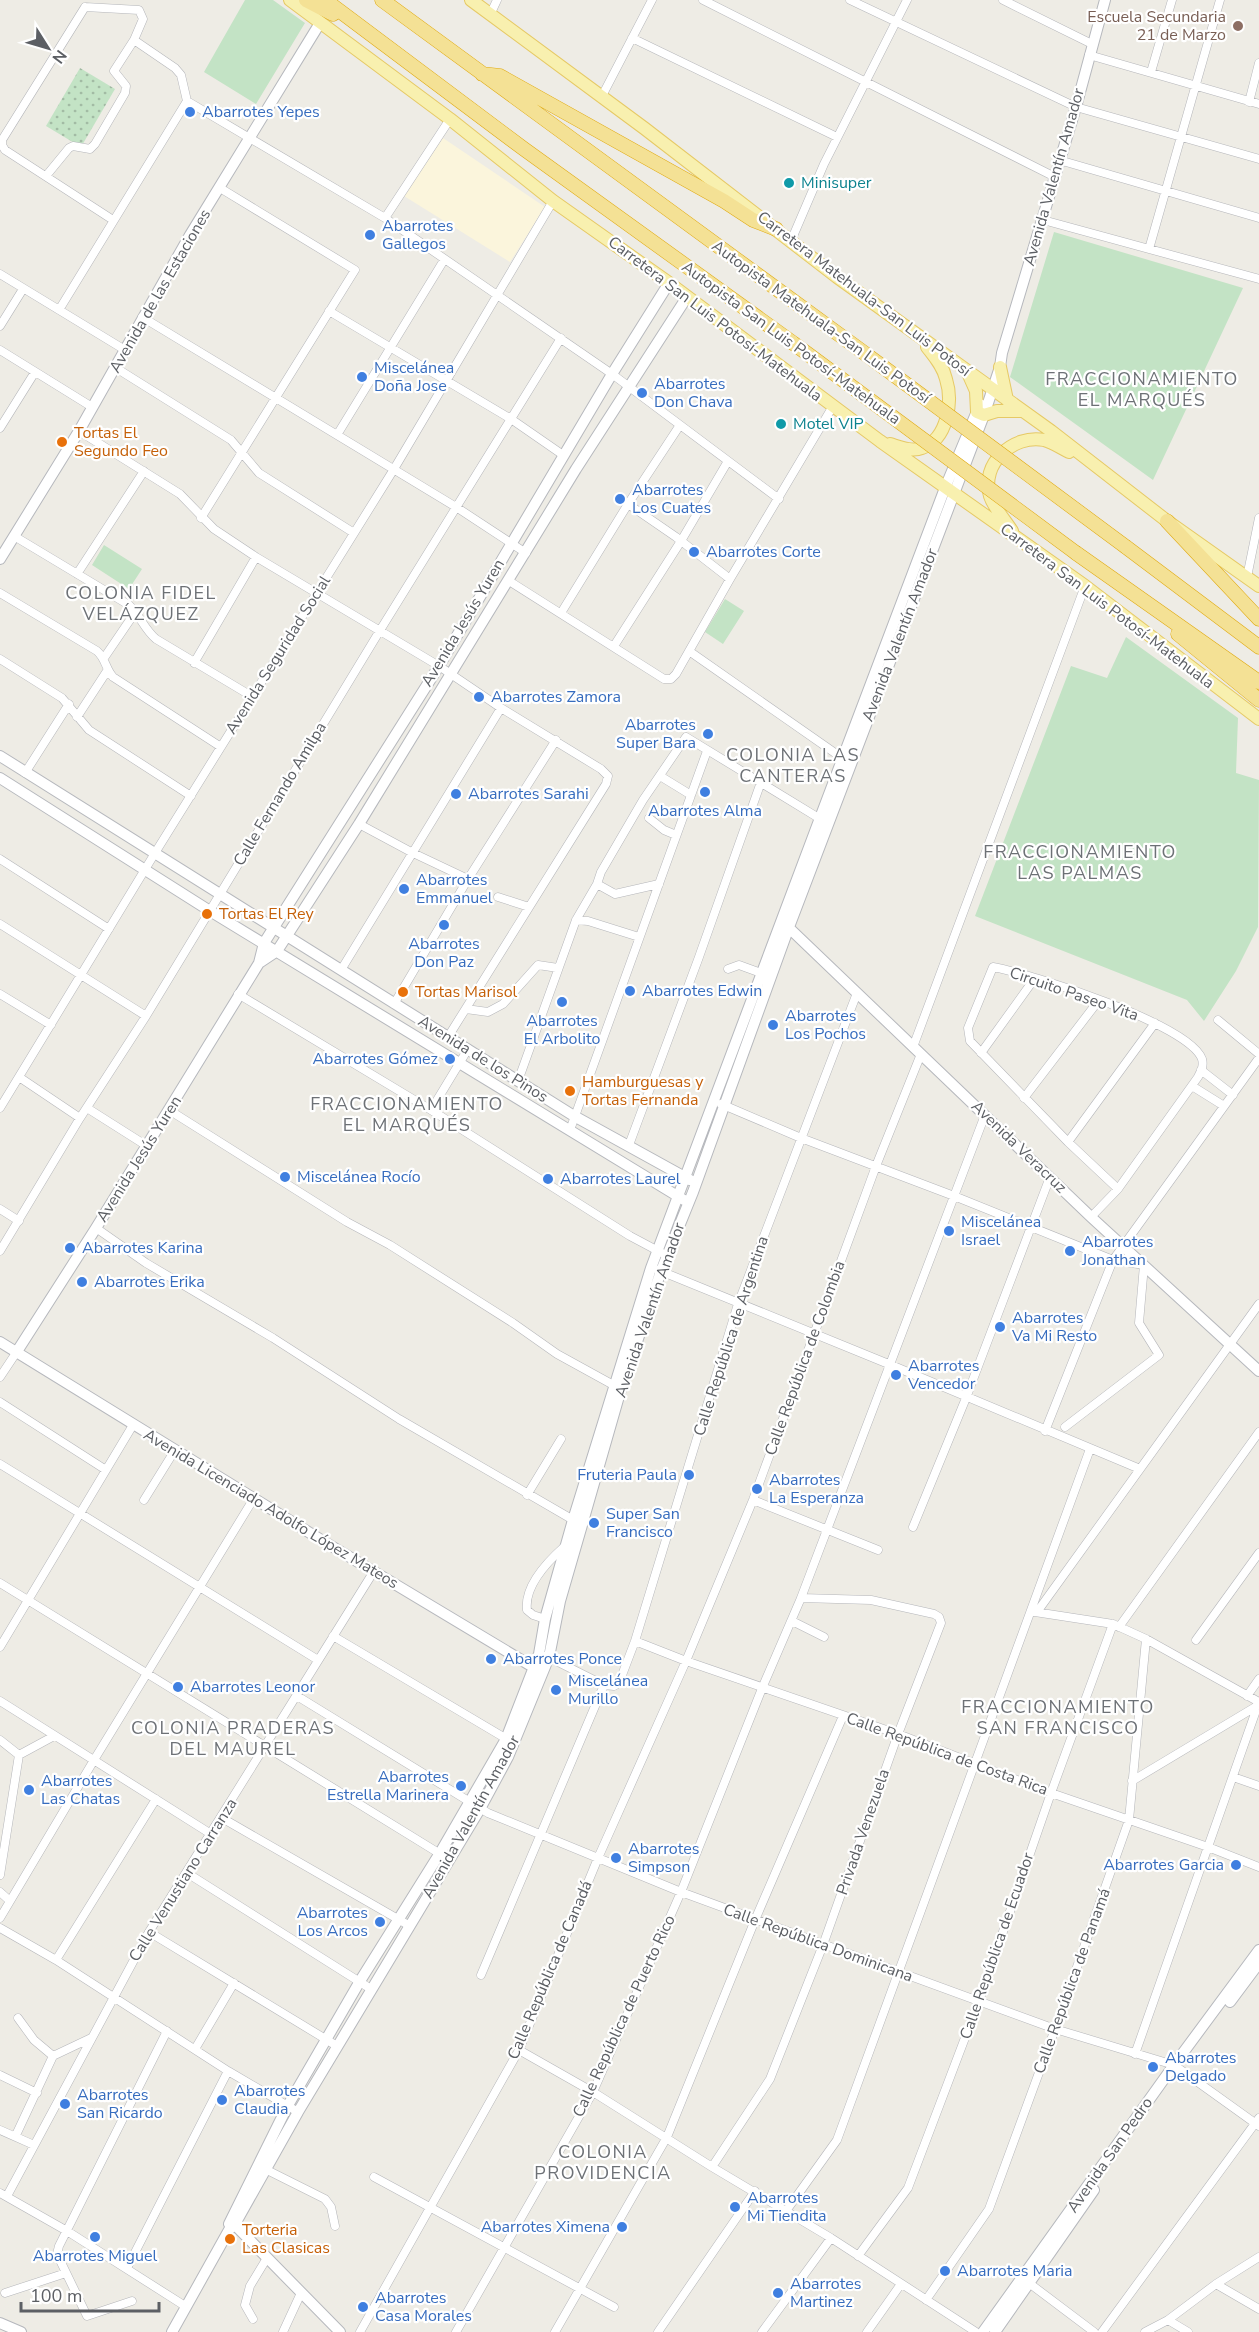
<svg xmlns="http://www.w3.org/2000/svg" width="1259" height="2332" viewBox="0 0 1259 2332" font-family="'Nunito Sans',sans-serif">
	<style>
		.commercial { fill: #fbf5dc }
		.grass { fill: #c3e3c5 }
		.park { fill: url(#park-dots) }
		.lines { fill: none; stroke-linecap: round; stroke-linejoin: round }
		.street-casing { stroke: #b5b6ba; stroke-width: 9 }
		.secondary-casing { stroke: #b6b8bd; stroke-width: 12 }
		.primary-casing { stroke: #e6c965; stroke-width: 14 }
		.highway-casing { stroke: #e0aa12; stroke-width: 15 }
		.street { stroke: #fff; stroke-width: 8 }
		.secondary { stroke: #fff; stroke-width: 10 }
		.primary { stroke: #f8f0af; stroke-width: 12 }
		.highway { stroke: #f4e195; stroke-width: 14 }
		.highway-bridge-casing { stroke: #e0aa12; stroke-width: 15; stroke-linecap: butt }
		.highway-bridge { stroke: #f4e195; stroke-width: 14 }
		.education-dot { fill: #8d6e63; stroke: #fff; stroke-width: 2 }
		.shop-dot { fill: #3f7fe0; stroke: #fff; stroke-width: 2 }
		.culture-dot { fill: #0f9aa8; stroke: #fff; stroke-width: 2 }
		.food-dot { fill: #e8710a; stroke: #fff; stroke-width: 2 }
		.labels { text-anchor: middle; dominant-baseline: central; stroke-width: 4.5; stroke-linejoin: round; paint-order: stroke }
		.education-label { font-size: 16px; fill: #785e54; stroke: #fff; text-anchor: end }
		.shop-label { font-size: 16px; fill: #366cbe; stroke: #fff; text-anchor: start }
		.street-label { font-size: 16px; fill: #5c5f64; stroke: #fff }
		.culture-label { font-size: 16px; fill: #0d838f; stroke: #fff; text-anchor: start }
		.food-label { font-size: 16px; fill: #c56008; stroke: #fff; text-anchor: start }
		.neighbourhood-label { font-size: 18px; letter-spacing: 1.5px; fill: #6d7176; stroke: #fff }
	</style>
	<defs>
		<pattern id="park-dots" width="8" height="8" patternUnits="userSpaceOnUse" patternTransform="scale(1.5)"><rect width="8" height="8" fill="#c3e3c5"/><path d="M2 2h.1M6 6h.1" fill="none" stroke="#a2bba4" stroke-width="1.8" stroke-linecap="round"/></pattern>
	</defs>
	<rect width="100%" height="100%" fill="#eeece5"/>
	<path class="commercial" d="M443,138L545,207L510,262L404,196Z"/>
	<path class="grass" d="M245,0H273L305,23L256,104L204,72Z
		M1054,232L1243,288L1153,480L1010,377Z
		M104,545L142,569L129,589L92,565Z
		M725,599L744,611L723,644L705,632Z
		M1126,637L1238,718L1236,773L1259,780L1258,927L1236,971L1204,1021L1187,1000L975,916L1071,666L1107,678Z"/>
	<path class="park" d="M80,68L115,89L81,147L46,126Z"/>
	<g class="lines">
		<defs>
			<path id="street" d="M703,0L1055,177
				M850,0L1076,107L1259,159
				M1003,0L1092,44
				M85,7L139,10L143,19L134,40L175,68L181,75L187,101L385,218L612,374L779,499
				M490,15L497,0
				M632,38L837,137
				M1089,55L1259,104
				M1151,72L1172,0
				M602,96L652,0
				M1249,102L1259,63
				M2,145V140L85,7
				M2,145L5,150L113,220
				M1059,160L1259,218
				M46,176L69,148L73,146L90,149L95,144L125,93L126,86L114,71L134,40
				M385,218L450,119
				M1043,220L1259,279
				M791,241L824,164L907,0
				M1149,249L1220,0
				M0,274L125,350
				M59,310L187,101
				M329,311L511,419L563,455
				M142,317L456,507L526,553
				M0,326L23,289
				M0,350L92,407
				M116,368L231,440L259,473L354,533
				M0,428L35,372
				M79,431L180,494L214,529L256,557L439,666L501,708L601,769L608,776L606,784L448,1037
				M337,435L444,260
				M628,504L676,537L730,579
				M201,518L355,270L220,188
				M14,536L129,605C140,615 144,629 156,639L253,697
				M77,574L144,471
				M1247,577L1259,518
				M509,581L664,679H671L676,674L730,579L833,406
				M0,593L97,651C106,659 105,668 113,677L221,747
				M561,613L628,504L680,425
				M614,646L681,541L728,461
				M689,651L845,760
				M104,658L136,611
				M0,659L62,698L89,730L191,796
				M194,663L256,557
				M77,717L107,671
				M25,773L69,704
				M660,776L691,795
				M649,818L664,830L676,835
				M359,824L413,853L468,879
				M0,859L109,929
				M597,884L615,894L659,884
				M498,897L529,907
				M576,920L588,921L639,937
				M0,924L146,1016
				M728,969L739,965L761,973
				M341,970L501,708
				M0,994L51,1025
				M238,994L431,1110L630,1236L662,1253
				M394,1004L468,879L556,740
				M466,1009L488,1012L503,1004L538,965L558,968
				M1218,1020L1259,1054
				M913,1047L1085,586
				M981,1053L1035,978
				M1201,1070L1233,1095
				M19,1077L80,1118
				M518,1081L576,920L597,884L601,872L643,800L686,737L822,820
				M1192,1086L1224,1106
				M1024,1098L1099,1000
				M721,1104L801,1138L954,1196L1113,1260L1144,1265L1139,1323L1159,1355L1065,1427
				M0,1108L155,853L394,469L553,201
				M87,1108L147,1146
				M169,1110L347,1222L390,1245L513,1323L557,1354L617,1387
				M431,1110L468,1049
				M570,1130L707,751
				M1068,1142L1155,1023
				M629,1145L699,957L761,782
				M0,1209L19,1221
				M1091,1217L1118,1189L1198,1077C1201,1071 1204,1066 1202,1059C1189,1024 1031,974 993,967L968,1028L970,1041L1068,1142L1118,1189
				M96,1228L146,1263L273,1338L399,1419L575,1521
				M0,1251L80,1118L146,1016L379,632L561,338
				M658,1270L891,1365L1140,1469
				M0,1377L16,1353
				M0,1402L106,1470
				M1045,1431L1113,1260L1259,1058
				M0,1464L318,1660
				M527,1495L561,1439
				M144,1500L175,1450
				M753,1500L878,1550
				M913,1527L966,1398L1050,1177
				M0,1583L450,1860
				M1035,1612L1113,1624L1146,1639L1259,1702
				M1037,1612L1259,1304
				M545,1619L533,1615L527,1610C524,1586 548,1561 565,1546
				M792,1621L824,1637
				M1119,1627L1259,1432
				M333,1636L510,1741
				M1196,1640L1259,1553
				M635,1641L686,1661L898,1734L1051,1793L1208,1847L1259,1867
				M0,1647L133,1425
				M546,1656L604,1685L614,1686L619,1683L635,1641L738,1304L857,993
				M297,1696L488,1813L681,1892L1055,2029L1174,2065L1259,2126
				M1247,1696L1259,1679
				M0,1701L211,1834
				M0,1740L19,1755
				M19,1755L54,1736
				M1233,1777L1259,1786
				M1132,1781L1257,1706
				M222,1818L410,1926
				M187,1873L371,1989
				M0,1875L19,1755
				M0,1892L10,1901
				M0,1918L94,1760L254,1498
				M0,1928L56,1960L228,2071L298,2112
				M149,1932L337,2046
				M56,1960L156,1799
				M481,1975L604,1685
				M18,2018L34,2040L53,2056
				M195,2049L234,1983
				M519,2050L593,2092L712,2167L831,2238L976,2332
				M1135,2054L1259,1702
				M0,2075L37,2093
				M0,2130L34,2145
				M16,2135L53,2056L91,2038
				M712,2167L770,2079L823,1945L898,1734L941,1623L939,1617L934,1614L871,1600L801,1598
				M265,2169L325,2199L331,2207L335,2226
				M374,2177L614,2307
				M0,2193L67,2231L185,2306
				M7,2196L149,1932L374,1571
				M786,2211L837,2140L1090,1449
				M858,2256L908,2188L979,2001L1051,1793L1113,1624
				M127,2268L228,2071
				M1025,2280L1094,2332
				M1216,2284L1259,2309
				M5,2293L66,2273
				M926,2300L989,2209L1055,2029L1129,1820L1146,1639
				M132,2301L87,2316L57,2254L59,2246L167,2031
				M253,2319L245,2305L250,2286L267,2258
				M1168,2320L1188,2332
				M283,2332L301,2293
				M360,2332L519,2050L598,1858L686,1661L753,1500L876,1166L921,1054
				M456,2332L593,2092L681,1892L763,1686L801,1598L985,1115
				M555,2332L667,2137L755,1920L843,1716
				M658,2332L755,2191
				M762,2332L831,2238
				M867,2332L901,2284
				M1102,2332L1259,2118
				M1145,2332L1168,2320L1216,2284L1259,2257"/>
			<path id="secondary" d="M0,559L79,431L190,235L320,23
				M0,756L574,1116L690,1180
				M0,778L210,911L684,1200
				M786,925L1091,1217L1259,1371
				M259,963L277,951L359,824L576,469L687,297
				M0,1342L323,1541L538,1670
				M16,1353L96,1228L259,963L264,943L439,666L612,374L669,283
				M1230,2002L1259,1963
				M231,2221L340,2332
				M229,2224L287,2107L360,1981L440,1853L506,1739L539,1654L545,1619L573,1520L651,1268L820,818L945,488L980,404
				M0,2323L21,2332
				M172,2332L229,2230L235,2224L298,2112L480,1809L508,1757L549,1657L560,1601L582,1525L621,1389L661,1271L693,1192L789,927L984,415L1000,367L1002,353L1076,107L1105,0
				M983,2332L1174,2065L1259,1950
				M995,2332L1094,2190"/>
			<path id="primary" d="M290,0L450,119L553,201L669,283L880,441L1085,586L1259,719
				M471,0L644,128L837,277L1051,431L1167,521L1259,586
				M1000,367L1007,400
				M968,373L976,391L977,412L984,415L997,411H1020
				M890,444C900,447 912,452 922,448C948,439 953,401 946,379C943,366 934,356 927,347
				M1012,531C1005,520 994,508 990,496C980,464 1013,434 1044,440C1052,442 1061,448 1069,452"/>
			<path id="highway" d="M306,0L333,14
				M325,0L524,149L793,343
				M382,0L867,355
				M482,74L500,76L724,201L753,220L776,229
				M1167,521L1259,619
				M1126,547L1259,647
				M1076,553L1259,682
				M1178,634L1259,700"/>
		</defs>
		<use href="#street" class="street-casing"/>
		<use href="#secondary" class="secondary-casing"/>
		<use href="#primary" class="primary-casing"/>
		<use href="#highway" class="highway-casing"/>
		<use href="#street" class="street"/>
		<use href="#secondary" class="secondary"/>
		<use href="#primary" class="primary"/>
		<use href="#highway" class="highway"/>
		<defs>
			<path id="highway-bridge" d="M793,343L1076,553
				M867,355L1126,547"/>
		</defs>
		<use href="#highway-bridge" class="highway-bridge-casing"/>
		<use href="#highway-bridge" class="highway-bridge"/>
	</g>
	<circle class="education-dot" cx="1238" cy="26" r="6"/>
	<g class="shop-dot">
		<circle cx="190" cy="112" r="6"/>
		<circle cx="370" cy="235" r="6"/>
		<circle cx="362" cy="377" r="6"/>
		<circle cx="642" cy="393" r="6"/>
		<circle cx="620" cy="499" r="6"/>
		<circle cx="694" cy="552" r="6"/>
		<circle cx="479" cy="697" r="6"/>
		<circle cx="708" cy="734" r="6"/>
		<circle cx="705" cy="792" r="6"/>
		<circle cx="456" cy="794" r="6"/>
		<circle cx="404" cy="889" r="6"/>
		<circle cx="444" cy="925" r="6"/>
		<circle cx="630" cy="991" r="6"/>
		<circle cx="562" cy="1002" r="6"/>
		<circle cx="773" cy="1025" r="6"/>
		<circle cx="450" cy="1059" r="6"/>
		<circle cx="285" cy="1177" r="6"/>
		<circle cx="548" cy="1179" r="6"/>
		<circle cx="949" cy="1231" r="6"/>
		<circle cx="70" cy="1248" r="6"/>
		<circle cx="1070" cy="1251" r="6"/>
		<circle cx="82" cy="1282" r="6"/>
		<circle cx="1000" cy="1327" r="6"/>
		<circle cx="896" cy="1375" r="6"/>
		<circle cx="689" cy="1475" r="6"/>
		<circle cx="757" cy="1489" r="6"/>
		<circle cx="594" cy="1523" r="6"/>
		<circle cx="491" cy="1659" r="6"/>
		<circle cx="178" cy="1687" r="6"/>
		<circle cx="556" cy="1690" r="6"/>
		<circle cx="461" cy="1786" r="6"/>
		<circle cx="29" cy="1790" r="6"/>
		<circle cx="616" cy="1858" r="6"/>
		<circle cx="1236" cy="1865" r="6"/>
		<circle cx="380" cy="1922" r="6"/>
		<circle cx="1153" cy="2067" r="6"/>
		<circle cx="222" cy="2100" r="6"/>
		<circle cx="65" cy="2104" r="6"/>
		<circle cx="735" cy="2207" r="6"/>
		<circle cx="622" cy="2227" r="6"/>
		<circle cx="95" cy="2237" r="6"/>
		<circle cx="945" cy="2271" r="6"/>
		<circle cx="778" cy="2293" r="6"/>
		<circle cx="363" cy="2307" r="6"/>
	</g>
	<g class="culture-dot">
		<circle cx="789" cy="183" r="6"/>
		<circle cx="781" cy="424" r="6"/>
	</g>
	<g class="food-dot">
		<circle cx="62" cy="442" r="6"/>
		<circle cx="207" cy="914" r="6"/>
		<circle cx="403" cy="992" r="6"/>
		<circle cx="570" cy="1091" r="6"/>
		<circle cx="230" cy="2239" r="6"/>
	</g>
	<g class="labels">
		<g class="education-label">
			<text x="1226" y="17">Escuela Secundaria<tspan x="1226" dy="18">21 de Marzo</tspan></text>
		</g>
		<g class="shop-label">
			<text x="202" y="112">Abarrotes Yepes</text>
			<text x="382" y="226">Abarrotes<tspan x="382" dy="18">Gallegos</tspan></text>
			<text x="374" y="368">Miscelánea<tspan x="374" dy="18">Doña Jose</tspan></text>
			<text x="654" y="384">Abarrotes<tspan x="654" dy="18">Don Chava</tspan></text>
			<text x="632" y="490">Abarrotes<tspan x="632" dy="18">Los Cuates</tspan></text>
			<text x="706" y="552">Abarrotes Corte</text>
			<text x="491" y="697">Abarrotes Zamora</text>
			<text x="696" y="725" text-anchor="end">Abarrotes<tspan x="696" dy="18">Super Bara</tspan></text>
			<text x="468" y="794">Abarrotes Sarahi</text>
			<text x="705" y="811" text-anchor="middle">Abarrotes Alma</text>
			<text x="416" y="880">Abarrotes<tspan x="416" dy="18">Emmanuel</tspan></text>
			<text x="444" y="944" text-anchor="middle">Abarrotes<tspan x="444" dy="18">Don Paz</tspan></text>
			<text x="642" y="991">Abarrotes Edwin</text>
			<text x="785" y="1016">Abarrotes<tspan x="785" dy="18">Los Pochos</tspan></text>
			<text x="562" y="1021" text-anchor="middle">Abarrotes<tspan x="562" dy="18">El Arbolito</tspan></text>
			<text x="438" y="1059" text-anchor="end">Abarrotes Gómez</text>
			<text x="297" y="1177">Miscelánea Rocío</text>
			<text x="560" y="1179">Abarrotes Laurel</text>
			<text x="961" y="1222">Miscelánea<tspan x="961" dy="18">Israel</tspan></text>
			<text x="1082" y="1242">Abarrotes<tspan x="1082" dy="18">Jonathan</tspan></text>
			<text x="82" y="1248">Abarrotes Karina</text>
			<text x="94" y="1282">Abarrotes Erika</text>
			<text x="1012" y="1318">Abarrotes<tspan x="1012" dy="18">Va Mi Resto</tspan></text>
			<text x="908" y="1366">Abarrotes<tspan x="908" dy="18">Vencedor</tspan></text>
			<text x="677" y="1475" text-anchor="end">Fruteria Paula</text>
			<text x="769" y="1480">Abarrotes<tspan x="769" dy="18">La Esperanza</tspan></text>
			<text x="606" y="1514">Super San<tspan x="606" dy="18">Francisco</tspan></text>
			<text x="503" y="1659">Abarrotes Ponce</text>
			<text x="568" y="1681">Miscelánea<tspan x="568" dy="18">Murillo</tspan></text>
			<text x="190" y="1687">Abarrotes Leonor</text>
			<text x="449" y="1777" text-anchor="end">Abarrotes<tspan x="449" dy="18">Estrella Marinera</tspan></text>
			<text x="41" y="1781">Abarrotes<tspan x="41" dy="18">Las Chatas</tspan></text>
			<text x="628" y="1849">Abarrotes<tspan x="628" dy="18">Simpson</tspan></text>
			<text x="1224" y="1865" text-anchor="end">Abarrotes Garcia</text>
			<text x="368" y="1913" text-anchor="end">Abarrotes<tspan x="368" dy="18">Los Arcos</tspan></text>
			<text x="1165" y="2058">Abarrotes<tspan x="1165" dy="18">Delgado</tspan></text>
			<text x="234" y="2091">Abarrotes<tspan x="234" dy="18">Claudia</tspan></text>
			<text x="77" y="2095">Abarrotes<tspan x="77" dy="18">San Ricardo</tspan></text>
			<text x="747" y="2198">Abarrotes<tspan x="747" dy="18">Mi Tiendita</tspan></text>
			<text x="610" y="2227" text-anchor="end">Abarrotes Ximena</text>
			<text x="95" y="2256" text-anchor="middle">Abarrotes Miguel</text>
			<text x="957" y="2271">Abarrotes Maria</text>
			<text x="790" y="2284">Abarrotes<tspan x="790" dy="18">Martinez</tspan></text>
			<text x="375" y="2298">Abarrotes<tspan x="375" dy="18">Casa Morales</tspan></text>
		</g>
		<g class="street-label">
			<text transform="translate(1054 177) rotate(-74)">Avenida Valentín Amador</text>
			<text transform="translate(160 291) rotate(-60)">Avenida de las Estaciones</text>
			<text transform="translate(864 294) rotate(37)">Carretera Matehuala-San Luis Potosí</text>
			<text transform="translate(715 319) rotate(37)">Carretera San Luis Potosí-Matehuala</text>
			<text transform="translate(821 322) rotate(36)">Autopista Matehuala-San Luis Potosí</text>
			<text transform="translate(791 343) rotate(36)">Autopista San Luis Potosí-Matehuala</text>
			<text transform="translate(1107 606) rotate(37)">Carretera San Luis Potosí-Matehuala</text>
			<text transform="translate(463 623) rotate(-59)">Avenida Jesús Yuren</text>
			<text transform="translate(900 635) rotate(-69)">Avenida Valentín Amador</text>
			<text transform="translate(278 655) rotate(-58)">Avenida Seguridad Social</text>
			<text transform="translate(280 794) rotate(-59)">Calle Fernando Amilpa</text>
			<text transform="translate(1074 994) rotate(19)">Circuito Paseo Vita</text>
			<text transform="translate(483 1059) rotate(32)">Avenida de los Pinos</text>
			<text transform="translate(1019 1147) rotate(44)">Avenida Veracruz</text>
			<text transform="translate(139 1159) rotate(-58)">Avenida Jesús Yuren</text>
			<text transform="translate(650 1310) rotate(-71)">Avenida Valentín Amador</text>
			<text transform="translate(731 1336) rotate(-72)">Calle República de Argentina</text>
			<text transform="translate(805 1358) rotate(-70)">Calle República de Colombia</text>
			<text transform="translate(271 1509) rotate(31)">Avenida Licenciado Adolfo López Mateos</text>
			<text transform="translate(947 1754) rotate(20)">Calle República de Costa Rica</text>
			<text transform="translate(471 1817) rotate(-61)">Avenida Valentín Amador</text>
			<text transform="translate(863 1832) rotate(-71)">Privada Venezuela</text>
			<text transform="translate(183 1880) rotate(-58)">Calle Venustiano Carranza</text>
			<text transform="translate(818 1943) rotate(20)">Calle República Dominicana</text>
			<text transform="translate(997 1946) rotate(-71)">Calle República de Ecuador</text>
			<text transform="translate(550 1970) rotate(-67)">Calle República de Canadá</text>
			<text transform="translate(1072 1981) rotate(-70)">Calle República de Panamá</text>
			<text transform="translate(624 2016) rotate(-65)">Calle República de Puerto Rico</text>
			<text transform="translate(1110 2155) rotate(-55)">Avenida San Pedro</text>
		</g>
		<g class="culture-label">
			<text x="801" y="183">Minisuper</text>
			<text x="793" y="424">Motel VIP</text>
		</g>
		<g class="food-label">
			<text x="74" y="433">Tortas El<tspan x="74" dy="18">Segundo Feo</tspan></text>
			<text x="219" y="914">Tortas El Rey</text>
			<text x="415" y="992">Tortas Marisol</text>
			<text x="582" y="1082">Hamburguesas y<tspan x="582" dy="18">Tortas Fernanda</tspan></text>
			<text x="242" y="2230">Torteria<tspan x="242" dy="18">Las Clasicas</tspan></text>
		</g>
		<g class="neighbourhood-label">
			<text x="1142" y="379">FRACCIONAMIENTO<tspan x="1142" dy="21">EL MARQUÉS</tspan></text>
			<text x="141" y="593">COLONIA FIDEL<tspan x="141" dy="21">VELÁZQUEZ</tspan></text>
			<text x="793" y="755">COLONIA LAS<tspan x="793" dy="21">CANTERAS</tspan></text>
			<text x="1080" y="852">FRACCIONAMIENTO<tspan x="1080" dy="21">LAS PALMAS</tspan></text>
			<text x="407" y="1104">FRACCIONAMIENTO<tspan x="407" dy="21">EL MARQUÉS</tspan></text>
			<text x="1058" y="1707">FRACCIONAMIENTO<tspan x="1058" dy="21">SAN FRANCISCO</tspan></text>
			<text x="233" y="1728">COLONIA PRADERAS<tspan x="233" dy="21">DEL MAUREL</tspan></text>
			<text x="603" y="2152">COLONIA<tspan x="603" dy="21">PROVIDENCIA</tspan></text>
		</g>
	</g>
	<g transform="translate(48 48) rotate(127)" stroke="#ffffff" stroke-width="4.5" paint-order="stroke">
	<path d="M0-4.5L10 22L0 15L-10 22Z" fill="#5c5f64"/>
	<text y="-9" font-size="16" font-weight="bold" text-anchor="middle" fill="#5c5f64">N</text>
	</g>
	<path d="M21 2302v9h138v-9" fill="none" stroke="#5c5f64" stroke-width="3"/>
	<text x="30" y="2302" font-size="18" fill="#5c5f64" stroke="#ffffff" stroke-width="4.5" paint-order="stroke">100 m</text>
</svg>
